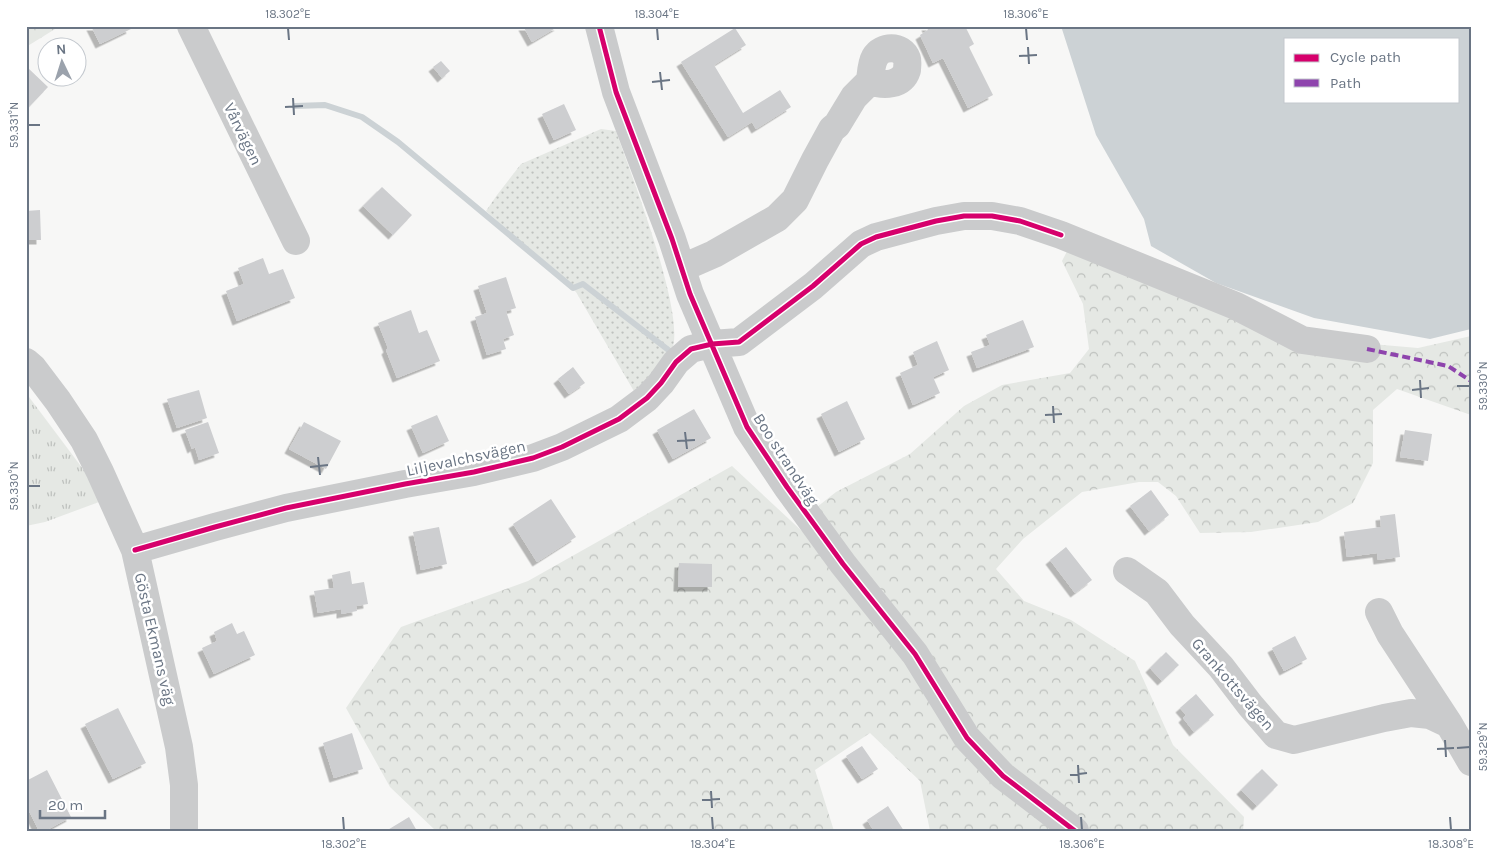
<svg xmlns="http://www.w3.org/2000/svg" width="1497" height="857" viewBox="0 0 1497 857" font-family="Karla,sans-serif">
	<style>
		.grass { fill: url(#grass-dots) }
		.forest { fill: url(#forest-crowns) }
		.park { fill: url(#park-tufts) }
		.water { fill: #ccd2d5; fill-rule: evenodd }
		.lines { fill: none; stroke-linecap: round; stroke-linejoin: round }
		.stream { stroke: #ccd2d5; stroke-width: 6 }
		.building { fill: #cdced0; filter: url(#shadow) }
		.minor { stroke: #cacbcc; stroke-width: 28 }
		.quiet { stroke: #8e44ad; stroke-width: 4; stroke-dasharray: 8 4; stroke-linecap: butt }
		.cycleway-casing { stroke: #fff; stroke-width: 8 }
		.cycleway { stroke: #d6006c; stroke-width: 5 }
		.ticks { fill: none; stroke: #6a7584; stroke-width: 2 }
		.labels { text-anchor: middle; dominant-baseline: central; stroke-width: 5; stroke-linejoin: round; paint-order: stroke }
		.street-label { font-size: 16px; fill: #6a7584; stroke: #fff }
		.neatline { fill: none; stroke: #6a7584; stroke-width: 2 }
		.ticks-label { font-size: 12px; text-anchor: middle; fill: #6a7584 }
	</style>
	<defs>
		<pattern id="grass-dots" width="8" height="8" patternUnits="userSpaceOnUse" patternTransform="scale(1.25)"><rect width="8" height="8" fill="#e5e8e4"/><path d="M2 2h.1M6 6h.1" fill="none" stroke="#bec1be" stroke-width="1.8" stroke-linecap="round"/></pattern>
		<pattern id="forest-crowns" width="20" height="18" patternUnits="userSpaceOnUse" patternTransform="scale(1.25)"><rect width="20" height="18" fill="#e5e8e4"/><path d="M2 6a3 3 0 1 1 6 0M12 15a3 3 0 1 1 6 0" fill="none" stroke="#bec1be"/></pattern>
		<pattern id="park-tufts" width="24" height="20" patternUnits="userSpaceOnUse" patternTransform="scale(1.25)"><rect width="24" height="20" fill="#e5e8e4"/><path d="M3 7l-1-3M5 7V3M7 7l1-3M15 17l-1-3M17 17v-4M19 17l1-3" fill="none" stroke="#bec1be"/></pattern>
		<filter id="shadow"><feDropShadow dx="-4.5" dy="4.5" stdDeviation="0" flood-color="#0004"/></filter>
	</defs>
	<rect width="100%" height="100%" fill="#f7f7f6"/>
	<path class="grass" d="M601,129L616,131C629,169 689,321 671,352C668,356 664,360 660,364C652,373 643,383 635,393L576,292L486,211L497,195L521,164Z"/>
	<path class="forest" d="M26,26H60L26,47Z
		M1077,232L1292,328L1360,343L1418,348L1471,336V415L1397,389L1373,410V463L1353,503L1318,522L1251,532L1200,533L1176,496L1158,482H1139L1082,492L1023,539L996,569L1024,601L1071,620L1135,661L1173,745L1244,817L1243,831H1088L1081,823L1011,773L976,731L812,511L836,492L910,454L964,406L1002,385L1070,373L1089,349L1083,304L1062,261Z
		M732,466L819,547L1060,831H930L920,781L870,733L815,770L834,831H436L390,787L346,708L401,627L528,581Z"/>
	<path class="park" d="M26,393L86,473L99,502L45,522L26,526Z"/>
	<path class="water" d="M1061,26H1471V329L1430,339L1314,318L1216,283L1151,246L1144,219L1096,135ZM1286,39H1458V101H1286Z"/>
	<g class="lines">
		<path class="stream" d="M295,106L325,105L362,117L398,142L573,288L583,284L671,352"/>
	</g>
	<path class="building" d="M91,26H129L131,29L100,44Z
		M523,26H559L532,42Z
		M926,26H965L974,44L969,47L993,95L968,108L943,58L933,63L920,35L928,30Z
		M735,28L746,45L714,65L743,113L780,90L791,107L756,129L752,122L728,137L681,62Z
		M441,61L450,71L442,78L433,67Z
		M28,68L48,87L30,106L26,103V70Z
		M564,104L576,130L554,140L542,114Z
		M382,187L412,215L393,235L363,206Z
		M40,210L41,240H26V211Z
		M263,258L269,274L283,269L295,298L237,321L226,291L244,284L238,268Z
		M506,277L516,308L506,311L514,335L503,339L506,349L487,355L475,317L487,313L478,286Z
		M411,310L419,333L427,330L440,361L397,378L386,350L388,348L378,323Z
		M1023,320L1034,347L977,368L971,352L990,345L986,335Z
		M937,341L949,370L933,377L940,393L913,405L900,373L918,365L913,352Z
		M573,367L585,383L569,394L558,379Z
		M199,390L207,418L177,428L167,399Z
		M847,401L865,439L839,452L821,414Z
		M694,409L711,438L673,459L657,430Z
		M437,415L449,441L423,453L411,426Z
		M208,422L219,453L199,460L195,447L192,449L185,430Z
		M304,422L341,441L326,469L289,449Z
		M1405,430L1432,434L1428,461L1400,457Z
		M1151,490L1169,515L1149,531L1130,506Z
		M551,499L576,537L537,562L513,524Z
		M1395,514L1400,557L1378,560L1377,553L1347,557L1344,532L1381,527L1380,516Z
		M439,527L447,564L421,570L413,532Z
		M1066,547L1092,580L1075,593L1050,560Z
		M679,563L712,564V587H678Z
		M350,571L352,584L364,582L368,604L356,606L357,611L341,614V609L318,613L314,591L334,588L332,575Z
		M232,623L237,634L244,631L255,655L214,674L202,648L217,641L214,632Z
		M1295,636L1307,659L1284,671L1272,648Z
		M1166,652L1179,665L1162,681L1150,668Z
		M1196,694L1214,715L1194,732L1183,718L1186,715L1180,708Z
		M118,708L146,763L113,779L85,724Z
		M352,733L363,769L334,778L323,743Z
		M862,746L878,769L862,779L846,756Z
		M1262,769L1278,785L1257,806L1241,790Z
		M47,770L71,817L45,831H39L26,805V781Z
		M888,806L904,831H874L867,820Z
		M409,817L417,831H386Z"/>
	<g class="lines">
		<path class="minor" d="M191,26L296,241
			M599,26L616,92L672,239L690,294L747,427L787,487L843,564L915,654L967,738L1003,776L1075,831
			M682,268L714,254L777,218L795,200L815,160L832,129L837,125L854,97L870,81C883,86 902,86 907,70C907,67 908,62 907,59C902,44 881,46 875,57C871,64 871,73 870,81
			M26,362L33,368L58,401L84,440L100,472L135,550L179,747L184,785V831
			M135,550L215,527L286,508L405,484L474,472L533,458L562,447L619,419L647,398L661,383L676,362L691,349L712,344L739,342L813,286L861,244L876,237L936,221L964,216H992L1020,221L1061,235L1236,306L1302,340L1367,349
			M1127,571L1157,592L1182,625L1221,667L1250,705L1276,735L1294,740L1384,718L1411,713L1430,715L1449,724L1471,762
			M1379,612L1390,634L1449,724"/>
		<path class="quiet" d="M1367,349L1448,366L1471,381"/>
		<defs>
			<path id="cycleway" d="M599,26L616,92L672,239L690,294L747,427L787,487L843,564L915,654L967,738L1003,776L1075,831
				M135,550L215,527L286,508L405,484L474,472L533,458L562,447L619,419L647,398L661,383L676,362L691,349L712,344L739,342L813,286L861,244L876,237L936,221L964,216H992L1020,221L1061,235"/>
		</defs>
		<use href="#cycleway" class="cycleway-casing"/>
		<use href="#cycleway" class="cycleway"/>
	</g>
	<path class="ticks" d="M288,28L289,40M657,28L658,40M1026,28L1027,40M1028,47L1029,64M1019,56L1037,55M660,72L662,90M652,82L670,80M293,98L294,115M285,107L303,106M28,125H40M1420,380L1421,398M1457,386H1470M1412,390L1429,388M1053,406L1054,423M1045,415L1062,414M685,432L687,449M677,441L695,440M318,457L320,475M310,467L328,465M28,486H40M1445,740L1446,757M1457,748L1470,747M1437,749L1454,748M1078,765L1079,783M1070,775L1087,773M711,791L712,808M702,800L720,799M343,817L344,830M712,817L713,830M1081,817L1082,830M1450,817L1451,830"/>
	<g class="labels">
		<g class="street-label">
			<text transform="translate(243 134) rotate(64)">Vårvägen</text>
			<text transform="translate(466 458) rotate(-12)">Liljevalchsvägen</text>
			<text transform="translate(786 459) rotate(57)">Boo strandväg</text>
			<text transform="translate(155 639) rotate(77)">Gösta Ekmans väg</text>
			<text transform="translate(1233 684) rotate(49)">Grankottsvägen</text>
		</g>
	</g>
	<rect width="1497" height="857" fill="none" stroke="#ffffff" stroke-width="55"/>
	<rect x="1284" y="38" width="175" height="65" fill="#ffffff" stroke="#c3c8ce"/>
	<rect x="1294" y="54" width="25" height="8" fill="#d6006c" stroke="#c3c8ce"/>
	<text x="1330" y="62" font-size="15" fill="#6a7584">Cycle path</text>
	<rect x="1294" y="79" width="25" height="8" fill="#8e44ad" stroke="#c3c8ce"/>
	<text x="1330" y="88" font-size="15" fill="#6a7584">Path</text>
	<g transform="translate(62 62) rotate(356)"><circle r="24" fill="#ffffff" stroke="#c3c8ce"/>
	<path d="M0-4L9 19L0 12L-9 19Z" fill="#9ba2ac"/>
	<text y="-8" font-size="14" font-weight="bold" text-anchor="middle" fill="#6a7584">N</text>
	</g>
	<path d="M40 810v8h65v-8" fill="none" stroke="#6a7584" stroke-width="2.5"/>
	<text x="48" y="810" font-size="15" fill="#6a7584" stroke="#ffffff" stroke-width="4" paint-order="stroke">20 m</text>
	<rect x="28" y="28" width="1442" height="802" class="neatline"/>
	<g class="ticks-label">
		<text x="288" y="18">18.302°E</text>
		<text x="657" y="18">18.304°E</text>
		<text x="1026" y="18">18.306°E</text>
		<text transform="translate(14 125) rotate(-90)" y="4">59.331°N</text>
		<text transform="translate(1483 386) rotate(-90)" y="4">59.330°N</text>
		<text transform="translate(14 486) rotate(-90)" y="4">59.330°N</text>
		<text transform="translate(1483 747) rotate(-90)" y="4">59.329°N</text>
		<text x="344" y="848">18.302°E</text>
		<text x="713" y="848">18.304°E</text>
		<text x="1082" y="848">18.306°E</text>
		<text x="1451" y="848">18.308°E</text>
	</g>
</svg>
